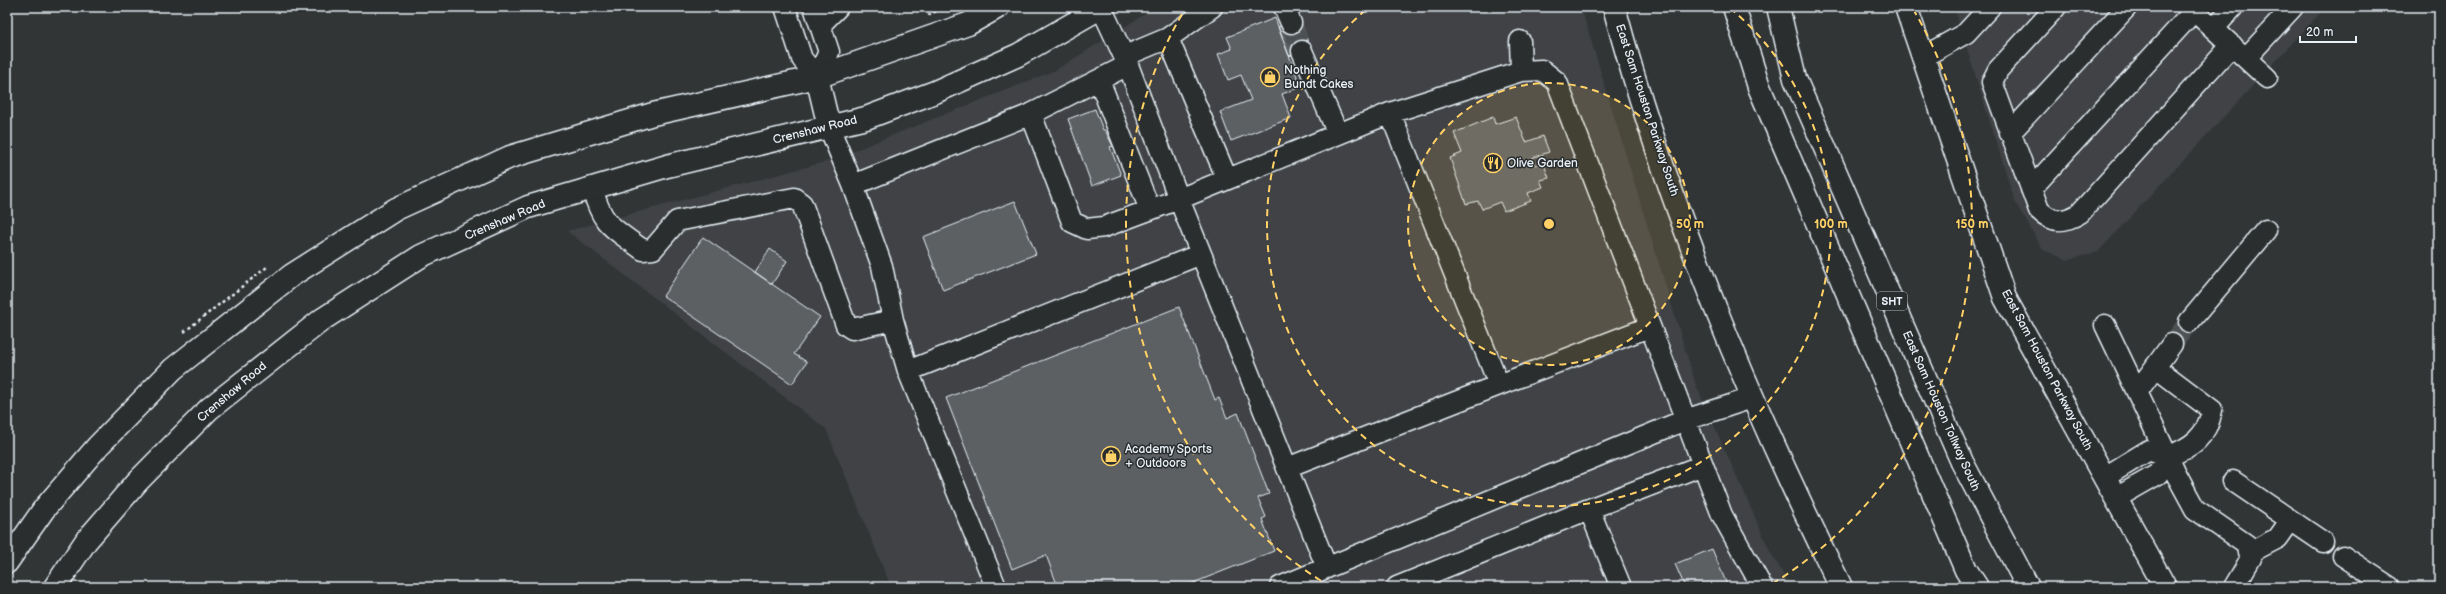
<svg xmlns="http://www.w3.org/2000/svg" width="2446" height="594" viewBox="0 0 2446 594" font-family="'Balsamiq Sans',sans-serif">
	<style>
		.built { fill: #3f4244 }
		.building { fill: #5c6063; stroke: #e8f1f8 }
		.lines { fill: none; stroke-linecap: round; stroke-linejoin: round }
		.minor-tunnel { stroke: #4d5153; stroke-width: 20; stroke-dasharray: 20 10; stroke-linecap: butt }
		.minor-casing { stroke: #e8f1f8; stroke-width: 23 }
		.major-casing { stroke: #e8f1f8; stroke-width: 25 }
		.highway-casing { stroke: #e8f1f8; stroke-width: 25 }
		.path { stroke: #e8f1f8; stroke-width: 2.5; stroke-dasharray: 3 3; stroke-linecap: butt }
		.minor { stroke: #2a2d2e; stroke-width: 20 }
		.major { stroke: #2a2d2e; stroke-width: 22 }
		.highway { stroke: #2a2d2e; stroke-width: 22 }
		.ring { fill: none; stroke: #ffd166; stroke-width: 2; stroke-dasharray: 7 5 }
		.labels { text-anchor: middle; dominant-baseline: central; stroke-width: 3; stroke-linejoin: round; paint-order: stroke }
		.shield { fill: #2a2d2e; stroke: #afb6bb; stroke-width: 1 }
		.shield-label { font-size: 11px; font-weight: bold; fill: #e8f1f8 }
		.poi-label { font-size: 12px; fill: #e8f1f8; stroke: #2a2d2e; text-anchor: start }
		.street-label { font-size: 12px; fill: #e8f1f8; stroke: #2a2d2e }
		.centre { fill: #ffd166; stroke: #2a2d2e; stroke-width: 2 }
		.ring-label { font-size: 12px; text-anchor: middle; font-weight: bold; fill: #ffd166; stroke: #2a2d2e; stroke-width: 3; stroke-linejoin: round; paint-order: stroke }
	</style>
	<rect width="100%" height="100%" fill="#323536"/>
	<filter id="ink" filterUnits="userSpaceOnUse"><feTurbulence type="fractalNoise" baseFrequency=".025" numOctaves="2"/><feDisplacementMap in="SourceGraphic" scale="8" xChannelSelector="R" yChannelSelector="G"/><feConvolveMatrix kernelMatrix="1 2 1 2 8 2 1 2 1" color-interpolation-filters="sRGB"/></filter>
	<g filter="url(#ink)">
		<path class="built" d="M1156,7H1581L1696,385L1771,553L1791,587H891L826,429L567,231L825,162L1056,70Z
			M1954,7H2326L2098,252L2068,260L2043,250L2015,202Z"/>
		<path class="building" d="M1275,18L1301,87L1282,94L1291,118L1231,141L1220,112L1251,100L1241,75L1228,80L1218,54L1232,49L1227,37Z
			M1300,19L1310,48L1289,56L1278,27Z
			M1095,109L1103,130H1105L1113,146L1110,147L1121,175L1092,186L1068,119Z
			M1493,117L1495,124L1516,117L1526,142L1543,136L1549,152L1532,158L1535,165L1543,162L1549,178L1540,180L1543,187L1528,193L1531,201L1504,211L1500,202L1482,209L1478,201L1466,204L1450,158L1462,153L1454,133Z
			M1015,201L1036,254L943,290L923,237Z
			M703,237L820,317L794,354L807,362L792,384L663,296Z
			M770,249L787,261L772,284L755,272Z
			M1179,307L1215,400L1219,398L1227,418L1238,413L1269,494L1258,498L1266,517L1262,519L1274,551L1183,587H1058L1046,555L1012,569L946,398Z
			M1712,549L1728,587H1685L1675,564Z"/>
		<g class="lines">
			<path class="minor-tunnel" d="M1291,23L1302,51
				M2172,344L2189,322"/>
			<defs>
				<path id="minor" d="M785,7L802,59L817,77L829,52L814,7
					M1101,7L1128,65L1179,199L1327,568
					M1284,7L1291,23
					M2056,7L1998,70L1992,82L2039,210C2052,223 2064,223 2080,213L2232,45
					M2190,7L2267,78
					M820,25L838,7
					M2214,28L2233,7
					M1168,38L1227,179
					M1520,41L1521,71
					M1302,51L1338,134
					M1125,56L1168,38L1212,7
					M1923,57L1966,33L1990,7
					M2246,58L2293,7
					M1099,80L1150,210
					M1031,114L1072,222L1087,229L1104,227L1179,199L1390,113L1521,71L1542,70L1557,82L1722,515L1762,587
					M829,127L853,185L882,266L893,320L908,371L996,587
					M2010,133L2127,7
					M853,185L1031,114L1128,65
					M592,188C603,227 612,227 643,250L653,249L677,221L794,198L802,204L846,325L852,329L893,320
					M2031,189L2194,11
					M2189,322L2266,230
					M2105,325L2176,474L2195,509L2247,545L2251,558L2234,587
					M908,371L1201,254
					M1499,385L1649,327
					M2137,392L2172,344
					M1287,468L1499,385L1390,113
					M2105,477L2149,450L2167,457C2192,447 2207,437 2212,410L2155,367
					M2233,481L2323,542
					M2116,498L2158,474L2167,457
					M1589,509L1703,465
					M2249,553L2278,538L2290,521
					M2343,556L2390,587
					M1280,587L1685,420L1752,398
					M1397,587L1589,509L1621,587"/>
				<path id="major" d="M1614,7C1668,208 1749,401 1841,587
					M1906,7L2005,298L2165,587
					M817,77L829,127
					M7,562L44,509L98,446L173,369L292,275L396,209L510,157L653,114L817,77L968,24L998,7
					M55,587L86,541L137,482L209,409L323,319L421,256L528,207L667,166L866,118L935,92L1018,55L1102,7"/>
				<path id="highway" d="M1734,7L1759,87L1966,570L1977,587
					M1778,7L1795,79L1962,462L2028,587"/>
			</defs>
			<use href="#minor" class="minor-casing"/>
			<use href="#major" class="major-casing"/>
			<use href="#highway" class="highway-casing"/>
			<path class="path" d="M928,15L945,7
				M184,332L267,267"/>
			<use href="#minor" class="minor"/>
			<use href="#major" class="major"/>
			<use href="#highway" class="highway"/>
		</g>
	</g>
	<circle cx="1549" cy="224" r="141" fill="#ffd166" fill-opacity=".12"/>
	<g class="ring">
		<circle cx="1549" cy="224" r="141"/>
		<path d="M1730 8A282 282 0 1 1 1368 8"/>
		<path d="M1331 587A423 423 0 0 1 1185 9M1913 9A423 423 0 0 1 1767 587"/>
	</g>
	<defs>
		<symbol id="shop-ring" viewBox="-11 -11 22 22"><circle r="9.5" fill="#2a2d2e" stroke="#ffd166" stroke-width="1.5"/><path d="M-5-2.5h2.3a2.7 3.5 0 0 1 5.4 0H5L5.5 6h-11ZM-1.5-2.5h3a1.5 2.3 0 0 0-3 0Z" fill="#ffd166"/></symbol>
		<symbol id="restaurant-ring" viewBox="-11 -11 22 22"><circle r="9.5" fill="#2a2d2e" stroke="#ffd166" stroke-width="1.5"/><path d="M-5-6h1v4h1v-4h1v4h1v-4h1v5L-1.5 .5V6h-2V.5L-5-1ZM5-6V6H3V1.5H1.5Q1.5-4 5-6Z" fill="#ffd166"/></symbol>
	</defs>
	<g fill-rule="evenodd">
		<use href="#shop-ring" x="1259" y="66" width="22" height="22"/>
		<use href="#restaurant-ring" x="1482" y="152" width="22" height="22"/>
		<use href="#shop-ring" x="1100" y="445" width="22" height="22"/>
	</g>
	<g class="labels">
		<rect class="shield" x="1877" y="292" width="30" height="18" rx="3"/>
		<g class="shield-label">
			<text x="1892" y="301">SHT</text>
		</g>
		<g class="poi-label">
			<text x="1284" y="70">Nothing<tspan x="1284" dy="14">Bundt Cakes</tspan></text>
			<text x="1507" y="163">Olive Garden</text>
			<text x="1125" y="449">Academy Sports<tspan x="1125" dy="14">+ Outdoors</tspan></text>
		</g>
		<g class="street-label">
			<text transform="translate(1647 110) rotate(72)">East Sam Houston Parkway South</text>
			<text transform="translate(815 130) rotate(-14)">Crenshaw Road</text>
			<text transform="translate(505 220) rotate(-23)">Crenshaw Road</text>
			<text transform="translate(2047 370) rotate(62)">East Sam Houston Parkway South</text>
			<text transform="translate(232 392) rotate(-40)">Crenshaw Road</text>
			<text transform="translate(1941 411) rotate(66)">East Sam Houston Tollway South</text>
		</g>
	</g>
	<circle cx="1549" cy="224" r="6" class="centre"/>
	<g class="ring-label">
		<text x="1690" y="228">50 m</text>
		<text x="1831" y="228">100 m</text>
		<text x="1972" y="228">150 m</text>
	</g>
	<rect width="2446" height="594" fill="none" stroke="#2a2d2e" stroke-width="24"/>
	<rect x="12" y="12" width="2422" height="570" fill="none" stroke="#e8f1f8" stroke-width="1.5" filter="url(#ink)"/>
	<path d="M2300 36v6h56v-6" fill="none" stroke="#e8f1f8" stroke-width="2"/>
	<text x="2306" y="36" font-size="12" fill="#e8f1f8" stroke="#2a2d2e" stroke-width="3" paint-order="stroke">20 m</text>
</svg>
